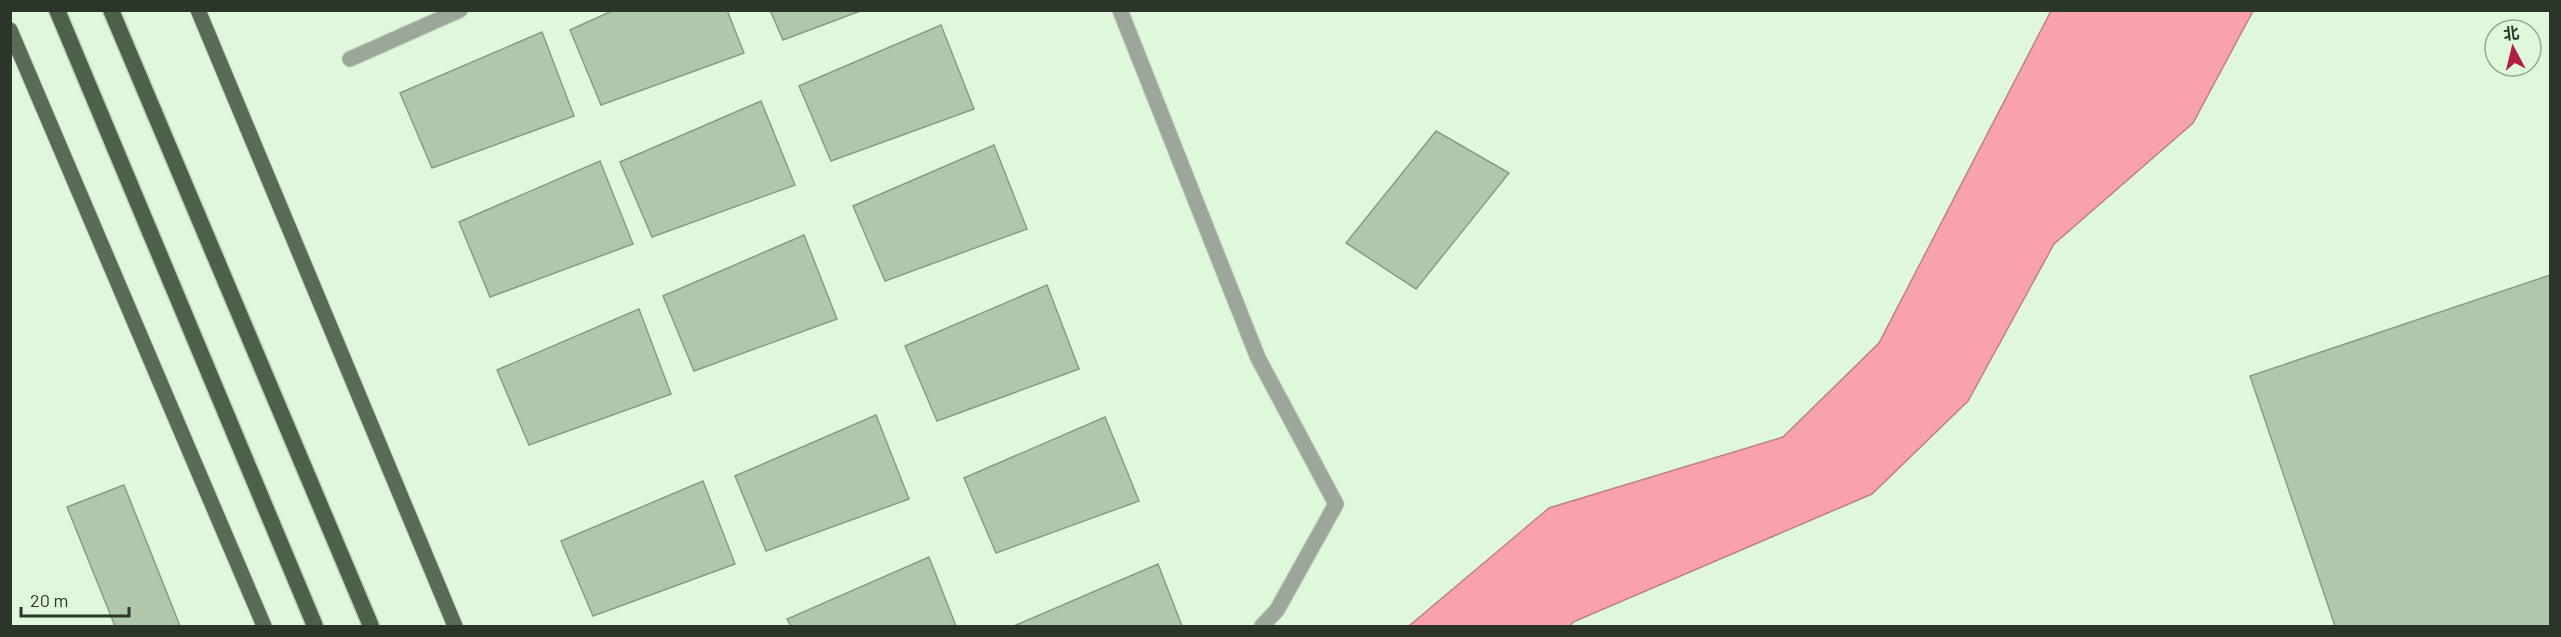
<svg xmlns="http://www.w3.org/2000/svg" width="2561" height="637" viewBox="0 0 2561 637" font-family="Barlow,'Noto Sans SC',sans-serif">
	<style>
		.water { fill: #f9a2ab; stroke: #bc8184; stroke-width: 1.5 }
		.building { fill: #b0c7ab; stroke: #889e83; stroke-width: 1.5 }
		.lines { fill: none; stroke-linecap: round; stroke-linejoin: round }
		.minor-casing { stroke: #bfd4ba; stroke-width: 17 }
		.primary-casing { stroke: #bfd4ba; stroke-width: 17 }
		.trunk-casing { stroke: #bfd4ba; stroke-width: 19 }
		.minor { stroke: #9ca69a; stroke-width: 15 }
		.primary { stroke: #596b56; stroke-width: 15 }
		.trunk { stroke: #4d604a; stroke-width: 16 }
	</style>
	<rect width="100%" height="100%" fill="#dff7da"/>
	<path class="water" d="M2051,11H2253L2193,123L2054,244L1968,401L1872,494L1573,622L1570,626H1409L1549,508L1783,437L1879,343Z"/>
	<path class="building" d="M614,10H727L744,53L601,105L570,30Z
		M770,10H863L783,40Z
		M941,25L974,109L831,161L799,86Z
		M542,32L574,116L432,168L400,93Z
		M761,101L795,185L652,237L620,162Z
		M1436,131L1509,173L1416,289L1346,243Z
		M994,145L1027,229L885,281L853,206Z
		M600,161L633,244L490,297L459,222Z
		M804,235L837,319L694,371L663,296Z
		M2550,275V626H2335L2250,376Z
		M1047,285L1079,369L937,421L905,346Z
		M639,309L671,394L529,445L497,370Z
		M876,415L909,499L766,551L735,476Z
		M1105,417L1139,501L996,553L964,478Z
		M703,481L735,564L593,616L561,541Z
		M124,485L180,626H115L67,507Z
		M929,557L956,626H791L787,619Z
		M1158,564L1182,626H1017L1016,625Z"/>
	<g class="lines">
		<defs>
			<path id="minor" d="M1120,10L1258,358L1336,504L1277,610L1262,626
				M350,59L460,10"/>
			<path id="primary" d="M198,10L455,626
				M10,30L264,626"/>
			<path id="trunk" d="M57,10L315,626
				M111,10L371,626"/>
		</defs>
		<use href="#minor" class="minor-casing"/>
		<use href="#primary" class="primary-casing"/>
		<use href="#trunk" class="trunk-casing"/>
		<use href="#minor" class="minor"/>
		<use href="#primary" class="primary"/>
		<use href="#trunk" class="trunk"/>
	</g>
	<rect width="2561" height="637" fill="none" stroke="#2c352a" stroke-width="24"/>
	<g transform="translate(2513 48) rotate(353)"><circle r="28" fill="#dff7da" stroke="#97a994" stroke-width="1.5"/>
	<path d="M0-4.5L10 22L0 15L-10 22Z" fill="#b22045"/>
	<text y="-9" font-size="16" font-weight="bold" text-anchor="middle" fill="#2c352a">北</text>
	</g>
	<path d="M21 607v9h108v-9" fill="none" stroke="#2c352a" stroke-width="3"/>
	<text x="30" y="607" font-size="18" fill="#2c352a" stroke="#dff7da" stroke-width="4.5" paint-order="stroke">20 m</text>
</svg>
